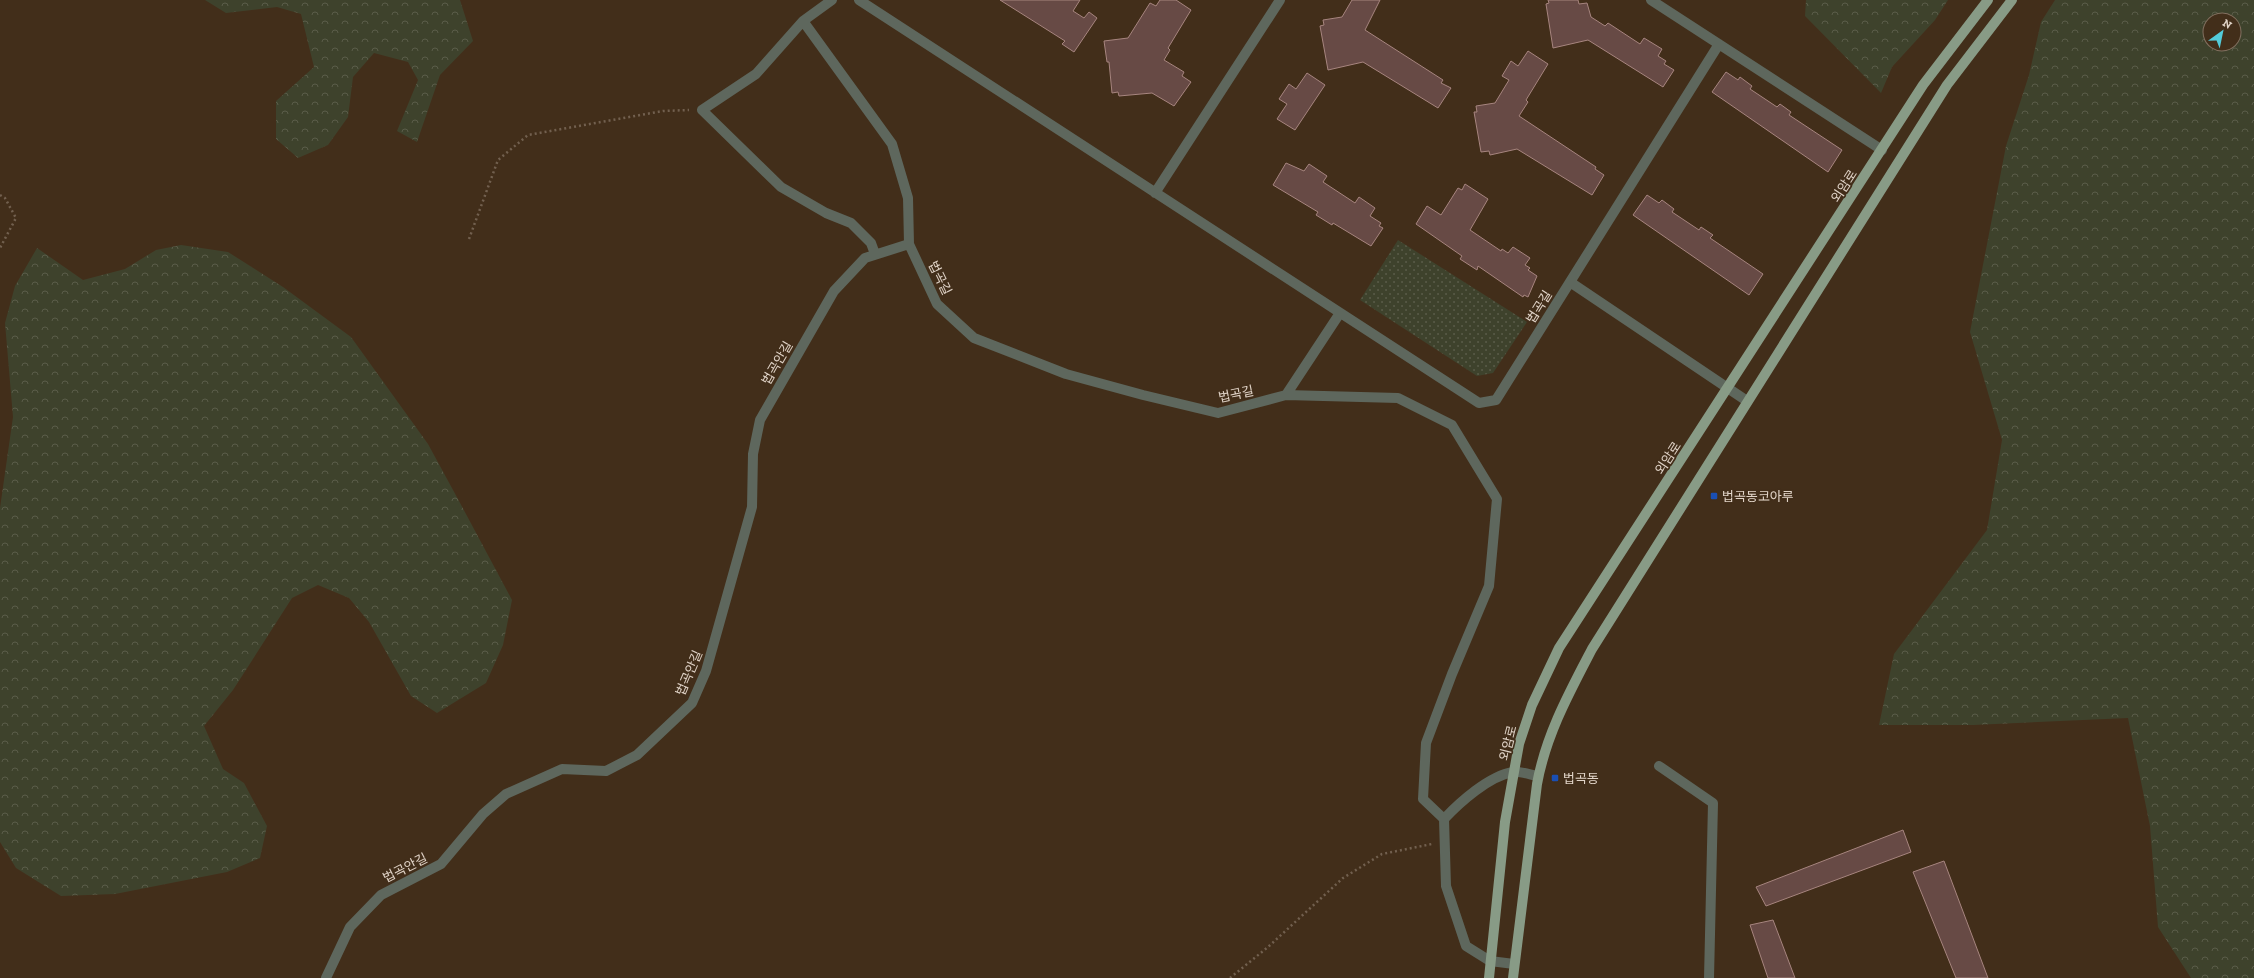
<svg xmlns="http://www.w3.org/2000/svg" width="2254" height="978" viewBox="0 0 2254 978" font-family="'Zilla Slab','Noto Sans KR',serif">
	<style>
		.forest { fill: url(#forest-crowns); fill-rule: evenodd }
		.park { fill: url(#park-dots) }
		.building { fill: #674a45; stroke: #a7857f }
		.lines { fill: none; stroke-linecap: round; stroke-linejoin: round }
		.path { stroke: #72604f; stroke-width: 2.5; stroke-dasharray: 2 3; stroke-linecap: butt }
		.minor { stroke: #5e675d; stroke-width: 10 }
		.major { stroke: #889b86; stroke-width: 10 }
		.transit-dot { fill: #1a4fb4; stroke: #422e1a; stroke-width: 1.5 }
		.labels { text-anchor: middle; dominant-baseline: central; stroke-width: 3.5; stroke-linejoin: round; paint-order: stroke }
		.street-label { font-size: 13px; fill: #e1d4c8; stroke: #422e1a }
		.poi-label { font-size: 13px; fill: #e1d4c8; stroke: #422e1a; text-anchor: start }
	</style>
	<defs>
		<pattern id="forest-crowns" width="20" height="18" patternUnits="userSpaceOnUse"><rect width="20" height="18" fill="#3e422c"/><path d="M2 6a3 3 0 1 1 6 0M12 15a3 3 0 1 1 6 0" fill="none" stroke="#5a5c49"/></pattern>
		<pattern id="park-dots" width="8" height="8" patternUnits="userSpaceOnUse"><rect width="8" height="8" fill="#3e422c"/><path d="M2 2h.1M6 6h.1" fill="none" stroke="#5a5c49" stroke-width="1.8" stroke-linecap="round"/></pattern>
	</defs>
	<rect width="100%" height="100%" fill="#422e1a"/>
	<path class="forest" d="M205,0H460L473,41L440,75L417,142L397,131L418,80L408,62L374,53L353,77L348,117L328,145L298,158L276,139V101L314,67L301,14L277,7L226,13Z
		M1806,0H1948L1935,20L1892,67L1881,93L1805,16Z
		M2055,0H2254V978H2191L2158,927L2150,826L2128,718L1973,725H1879L1894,654L1987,530L2002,440L1970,332L2006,146L2029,75L2041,22ZM2210,20H2234V44H2210Z
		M181,245L228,252L283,287L351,337L428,444L459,501L512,600L503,645L486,683L437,713L411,696L369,622L349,598L318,585L292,598L233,690L204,726L223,769L244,783L267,826L260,858L227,872L115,894L61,896L16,868L0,842V508L13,417L5,323L15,286L37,248L83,280L125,269L156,250Z"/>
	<path class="park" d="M1398,240L1527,322L1493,373L1477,376L1360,300Z"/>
	<path class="building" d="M1000,0H1080L1073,11L1084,18L1089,12L1097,18L1074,52L1062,44L1065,41Z
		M1160,0H1176L1191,10L1168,48L1170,50L1164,60L1184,72L1182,76L1191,82L1174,106L1152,93L1119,96L1118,92L1112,93L1109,62H1107L1104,41L1128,38L1150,3L1156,6Z
		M1352,0H1380L1365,30L1443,80L1441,83L1451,88L1438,108L1363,62L1328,70L1320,26L1324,25L1323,20L1342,17Z
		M1548,0H1578L1579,4L1587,3L1591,17L1605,26L1608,23L1640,44L1644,38L1662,49L1658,56L1666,61L1664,64L1674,70L1663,87L1588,40L1553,48L1546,4L1549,3Z
		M1528,51L1548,64L1526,100L1528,102L1519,116L1596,167L1595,169L1604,175L1592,195L1517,149L1490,155L1489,151L1481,152L1474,112H1477L1476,106L1495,103L1509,80L1502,76L1511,61L1518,66Z
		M1726,72L1738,80L1740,77L1752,86L1750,89L1777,107L1780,104L1791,112L1789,115L1842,150L1828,172L1712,92Z
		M1307,73L1325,85L1295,130L1277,119L1287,104L1279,99L1289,84L1296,89Z
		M1286,163L1304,171L1309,164L1327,176L1323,182L1355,203L1359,197L1375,208L1370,216L1381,223L1379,226L1383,228L1371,246L1333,223L1332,225L1316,215L1318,212L1273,185Z
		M1465,184L1488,199L1470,230L1501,251L1502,249L1508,253L1513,247L1530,258L1525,265L1530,268L1528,270L1537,276L1528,297L1524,295L1523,297L1478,266L1477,270L1460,259L1462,256L1416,224L1427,206L1441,215L1458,188L1462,190Z
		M1647,195L1659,203L1662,200L1674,209L1672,212L1699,230L1701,227L1713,235L1710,238L1763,274L1749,295L1633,215Z
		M1903,830L1911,852L1766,906L1756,887Z
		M1944,861L1988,978H1956L1913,872Z
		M1773,920L1795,978H1768L1750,925Z"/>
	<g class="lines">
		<path class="path" d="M0,195L5,198L16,218L0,248
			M469,239L498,160L528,135L663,111L689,110
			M1230,978L1268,947L1343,878L1382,854L1432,844"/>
		<path class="minor" d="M832,0L803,21L892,144L908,198L909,244L937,304L974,338L1066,374L1143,395L1218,413L1286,395L1340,313
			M859,0L1479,403L1496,400L1570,282L1747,401
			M1651,0L1882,150
			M803,21L756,74L702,110L781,187L826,213L851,223L871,243L875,254
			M1155,193L1280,0
			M1570,282L1719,44
			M1286,395L1398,398L1452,425L1497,499L1489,586L1452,674L1426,743L1423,799L1444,819L1446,886L1466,946L1490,961L1514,964
			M1659,766L1713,803L1709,978
			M1444,819C1460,802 1489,776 1513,772C1521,771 1531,775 1538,776
			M326,978L350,927L381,895L441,864L483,814L506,794L562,769L606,771L637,755L692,703L706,671L752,507L753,454L760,420L834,291L865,258L909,244"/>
		<path class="major" d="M1489,978L1505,822L1519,744L1532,705L1559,648L1923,85L1988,0
			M1513,978L1537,784C1546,735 1569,693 1592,649L1947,85L2012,0"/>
	</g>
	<g class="transit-dot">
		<rect x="1710" y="492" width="8" height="8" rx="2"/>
		<rect x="1551" y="774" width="8" height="8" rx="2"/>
	</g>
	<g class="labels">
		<g class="street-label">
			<text transform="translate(1844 186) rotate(-57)">외암로</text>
			<text transform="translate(940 278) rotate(64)">법곡길</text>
			<text transform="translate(1539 307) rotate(-58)">법곡길</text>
			<text transform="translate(777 363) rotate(-60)">법곡안길</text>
			<text transform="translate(1236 394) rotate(-12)">법곡길</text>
			<text transform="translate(1668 458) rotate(-57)">외암로</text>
			<text transform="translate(689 673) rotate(-67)">법곡안길</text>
			<text transform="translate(1508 743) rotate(-76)">외암로</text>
			<text transform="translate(405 868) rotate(-27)">법곡안길</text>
		</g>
		<g class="poi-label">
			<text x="1722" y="496">법곡동코아루</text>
			<text x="1563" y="778">법곡동</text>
		</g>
	</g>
	<g transform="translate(2222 32) rotate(33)"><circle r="19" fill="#422e1a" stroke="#827060"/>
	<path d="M0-3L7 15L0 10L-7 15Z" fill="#53cbda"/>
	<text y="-6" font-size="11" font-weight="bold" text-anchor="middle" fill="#e1d4c8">N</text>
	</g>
</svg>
